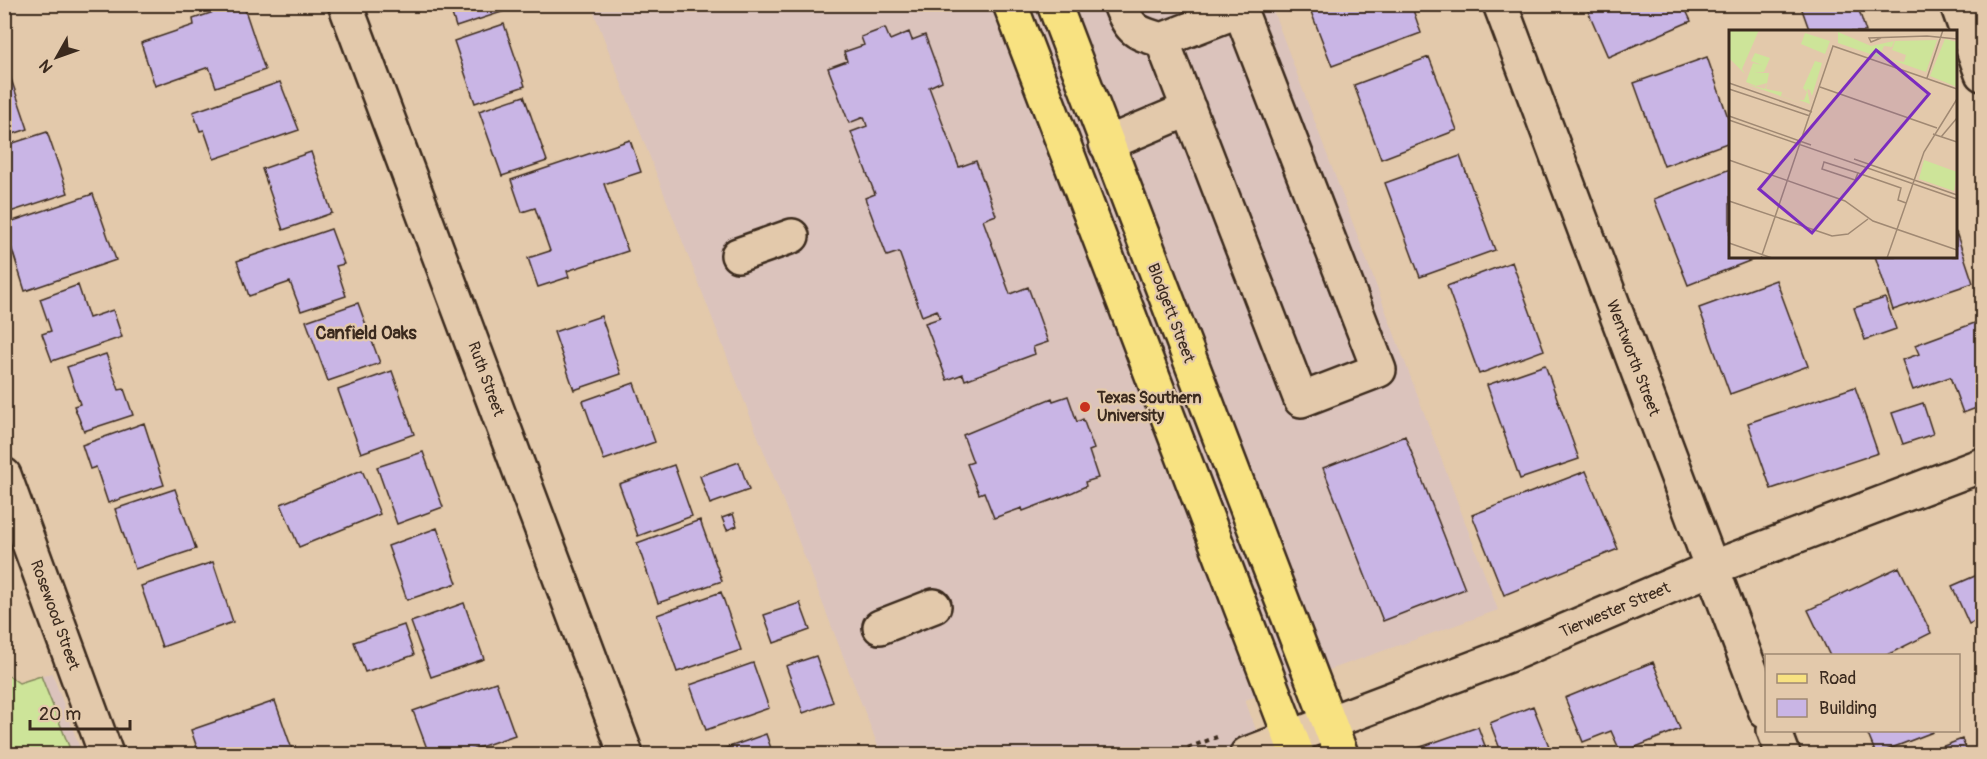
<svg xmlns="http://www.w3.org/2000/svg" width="1987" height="759" viewBox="0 0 1987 759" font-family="Pangolin,sans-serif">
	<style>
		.built { fill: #dbc3bc }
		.green { fill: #cde499; stroke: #84875c; stroke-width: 1.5 }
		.building { fill: #c9b5e5; stroke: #3b2a1e; stroke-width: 1.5 }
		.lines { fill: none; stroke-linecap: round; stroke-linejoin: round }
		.minor-casing { stroke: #3b2a1e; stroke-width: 38 }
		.major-casing { stroke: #3b2a1e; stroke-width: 38 }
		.path { stroke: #3b2a1e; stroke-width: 4; stroke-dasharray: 4.5 4.5; stroke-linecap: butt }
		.minor { stroke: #e3c9ab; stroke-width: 33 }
		.major { stroke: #f8e281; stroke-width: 33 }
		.poi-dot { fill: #c8321e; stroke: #e3c9ab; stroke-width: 2 }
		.labels { text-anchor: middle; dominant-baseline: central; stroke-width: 4.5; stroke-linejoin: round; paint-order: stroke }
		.street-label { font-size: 16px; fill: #3b2a1e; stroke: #e3c9ab }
		.poi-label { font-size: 16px; font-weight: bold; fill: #3b2a1e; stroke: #e3c9ab; text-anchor: start }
		.neighbourhood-label { font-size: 18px; font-weight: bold; fill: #3b2a1e; stroke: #e3c9ab }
		.inset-road { fill: none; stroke: #a08973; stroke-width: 1.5 }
		.view { fill: #7b2cbf; fill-opacity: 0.15; stroke: #7b2cbf; stroke-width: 3 }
		.inset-edge { fill: none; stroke: #3b2a1e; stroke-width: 3 }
	</style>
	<rect width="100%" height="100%" fill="#e3c9ab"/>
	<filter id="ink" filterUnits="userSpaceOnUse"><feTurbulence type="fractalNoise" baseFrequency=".0167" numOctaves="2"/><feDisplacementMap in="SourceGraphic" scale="12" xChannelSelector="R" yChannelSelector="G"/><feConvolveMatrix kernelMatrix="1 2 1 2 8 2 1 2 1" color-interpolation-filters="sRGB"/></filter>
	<g filter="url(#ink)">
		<path class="built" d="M591,5H1271L1498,610L1245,700L1265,754H881Z
			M52,673L82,754H5L4,688Z"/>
		<path class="green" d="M9,676L19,683L41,676L72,754H5V678Z"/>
		<path class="building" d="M194,4H215L196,11Z
			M237,4H243L265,70L216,87L209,67L155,86L141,43L194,25L193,19Z
			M449,4H513L514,8L456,27Z
			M1308,4H1411L1421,33L1332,66Z
			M1585,4H1683L1691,21L1608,57Z
			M1800,4H1857L1866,32H1810Z
			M504,24L525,86L475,103L454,41Z
			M885,28L890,40L909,32L912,40L925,35L942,81L929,87L959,167L976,161L996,215L983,220L1010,294L1028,287L1048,342L1033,347L1035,354L965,380L963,374L947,380L925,323L940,318L937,310L922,316L899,252L887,256L865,198L875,194L851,132L867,126L864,117L849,123L828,68L847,61L844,52L864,45L861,37Z
			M1429,57L1457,130L1381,159L1354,85Z
			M1707,57L1730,123V142L1664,166L1634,83Z
			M9,73L28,129L4,137V75Z
			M280,82L299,130L214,159L204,130L200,131L193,112Z
			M524,96L547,161L502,176L479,111Z
			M47,132L68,193L4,214V146Z
			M630,140L641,172L604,184L628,251L567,271L569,277L538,287L528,258L550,251L535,208L522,212L511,180Z
			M311,152L332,213L283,230L262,169Z
			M1460,156L1495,250L1420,277L1385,183Z
			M1730,169V256H1762L1688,285L1654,199Z
			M93,194L116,260L25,291L4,224Z
			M331,229L344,264L336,266L346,296L301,311L290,282L249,296L237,261Z
			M1956,232L1973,283L1893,310L1875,256H1956Z
			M1512,262L1544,350L1479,374L1447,286Z
			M1776,280L1808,366L1730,394L1699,308Z
			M78,285L89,318L113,310L122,337L52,361L42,334L51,331L40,299Z
			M1885,298L1896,329L1865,340L1854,308Z
			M358,303L380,363L328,381L306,321Z
			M601,316L621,374L574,390L554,332Z
			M1980,321L1982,327V406L1963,413L1950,377L1913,390L1902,360L1919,354L1915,345Z
			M106,354L119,390L124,389L133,415L84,431L74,406L80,404L67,367Z
			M1545,365L1579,459L1520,479L1487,385Z
			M392,371L414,434L361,453L338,390Z
			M634,383L655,442L604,460L583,401Z
			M1855,387L1878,453L1771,489L1748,423Z
			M1068,396L1077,422L1083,419L1094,449L1089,451L1098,478L1085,482L1086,486L1073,492L1023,511L1022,508L994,518L984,492L979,494L967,464L973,462L963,435L1052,398L1053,401Z
			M1923,403L1933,434L1903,444L1892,413Z
			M144,423L164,485L108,503L96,467L90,469L82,445Z
			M1405,436L1465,589L1383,621L1323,468Z
			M423,452L443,507L397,524L377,467Z
			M739,462L749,490L710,504L700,476Z
			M674,465L692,516L638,536L619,484Z
			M362,470L380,514L299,547L281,504Z
			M1586,471L1618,549L1504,595L1472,515Z
			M175,489L196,549L135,569L115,509Z
			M733,514L737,526L727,530L722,518Z
			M700,520L722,581L658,603L637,543Z
			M437,528L457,583L407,600L388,546Z
			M213,562L233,622L162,647L141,586Z
			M1899,567L1931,633L1885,656H1830L1808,610Z
			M1982,573V618L1969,624L1952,586Z
			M721,592L741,650L677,672L657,615Z
			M464,603L484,659L431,677L411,622Z
			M800,603L810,630L774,643L764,615Z
			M404,625L414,655L365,672L354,642Z
			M816,656L833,702L803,713L786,666Z
			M1653,662L1680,729L1621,753L1611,731L1583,742L1565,698Z
			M753,663L769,708L706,730L690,685Z
			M496,682L515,735L460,754H429L413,711Z
			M275,701L293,752L286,754H199L191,730Z
			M1533,706L1552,754H1502L1490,723Z
			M1478,727L1488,754H1417L1415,749Z
			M1866,730H1932L1933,732L1876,754Z
			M766,734L773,754H716L715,752Z
			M1962,739L1968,754H1923Z"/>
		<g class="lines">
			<defs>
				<path id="minor" d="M345,4L626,754
					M1120,4C1130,31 1136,33 1162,40
					M1500,4L1766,712
					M1957,4L1982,74
					M1240,10L1379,370L1301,400L1162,40Z
					M1106,144L1189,109
					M738,255L792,236
					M4,475L106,754
					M880,627L934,606
					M1774,730L1783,754
					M1247,754L1511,654L1712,568L1982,465"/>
				<path id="major" d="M1010,4L1297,754
					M1054,4L1341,754"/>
			</defs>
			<use href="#minor" class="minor-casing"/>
			<use href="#major" class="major-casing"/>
			<path class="path" d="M1171,754L1217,737"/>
			<use href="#minor" class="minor"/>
			<use href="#major" class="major"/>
		</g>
	</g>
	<circle class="poi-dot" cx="1085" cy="407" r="6"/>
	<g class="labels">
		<g class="street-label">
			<text transform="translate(1171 313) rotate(69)">Blodgett Street</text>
			<text transform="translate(1633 358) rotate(69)">Wentworth Street</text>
			<text transform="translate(486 379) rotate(70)">Ruth Street</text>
			<text transform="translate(1615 610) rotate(-23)">Tierwester Street</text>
			<text transform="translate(55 615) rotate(70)">Rosewood Street</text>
		</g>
		<g class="poi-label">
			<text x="1097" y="398">Texas Southern<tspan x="1097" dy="18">University</tspan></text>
		</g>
		<g class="neighbourhood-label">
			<text x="366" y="333">Canfield Oaks</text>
		</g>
	</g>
	<g transform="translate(1729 30)">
		<rect width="228" height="228" fill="#e3c9ab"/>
		<path d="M0,0H30L13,39L16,44L0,28ZM109,2L142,16L165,11L163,17L155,16L150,27L109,13ZM76,3L101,11L96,24L72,14ZM216,9L228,12V57L201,46ZM208,10L197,42L160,29L175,32L177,25L163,20L166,11ZM26,23L41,28L35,42L25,43H40L37,59L53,62L52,66L80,76L17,54L36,59L38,53L27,56L17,52L24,33L33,35L22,31ZM86,31L93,33L83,66L81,60L78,59L81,74L70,70H75L78,62L74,58ZM195,130L228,142L225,161L190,149Z" fill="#cde499"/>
		<path class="inset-road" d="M152,8L142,12L140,8L198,6L228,9M198,48L214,0M0,53L83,82M91,57L208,98M0,59L81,86M0,86L82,115M0,90L228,169M204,104L228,112M212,107L228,88M125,129L228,165M0,130L116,171L144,191L228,220M95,132L129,143L126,150L93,139ZM129,143L172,158L169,170L177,173M0,171L103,206L119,204L139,189M0,213L43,228M32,228L104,16L228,59M158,228L195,122L228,69"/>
		<path class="view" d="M147,20L200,64L83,203L30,159Z"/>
		<rect width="228" height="228" class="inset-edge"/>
	</g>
	<rect width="1987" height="759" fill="none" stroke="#e3c9ab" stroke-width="24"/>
	<rect x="12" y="12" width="1963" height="735" fill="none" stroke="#3b2a1e" stroke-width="2" filter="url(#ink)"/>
	<rect x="1765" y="654" width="195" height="78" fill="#e3c9ab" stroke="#a08973" stroke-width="1.5"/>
	<rect x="1777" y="674" width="30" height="9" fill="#f8e281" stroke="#a08973" stroke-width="1.5"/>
	<text x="1819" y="684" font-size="18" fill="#3b2a1e">Road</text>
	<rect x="1777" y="699" width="30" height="18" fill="#c9b5e5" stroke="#a08973" stroke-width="1.5"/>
	<text x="1819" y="714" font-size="18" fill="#3b2a1e">Building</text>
	<g transform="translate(57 57) rotate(230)" stroke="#e3c9ab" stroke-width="4.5" paint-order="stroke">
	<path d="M0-4.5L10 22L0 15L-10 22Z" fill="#3b2a1e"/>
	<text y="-9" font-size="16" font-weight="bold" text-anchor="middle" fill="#3b2a1e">N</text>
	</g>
	<path d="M30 720v9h100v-9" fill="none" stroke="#3b2a1e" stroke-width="3"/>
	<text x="39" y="720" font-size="18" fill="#3b2a1e" stroke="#e3c9ab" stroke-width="4.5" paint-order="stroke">20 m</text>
</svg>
